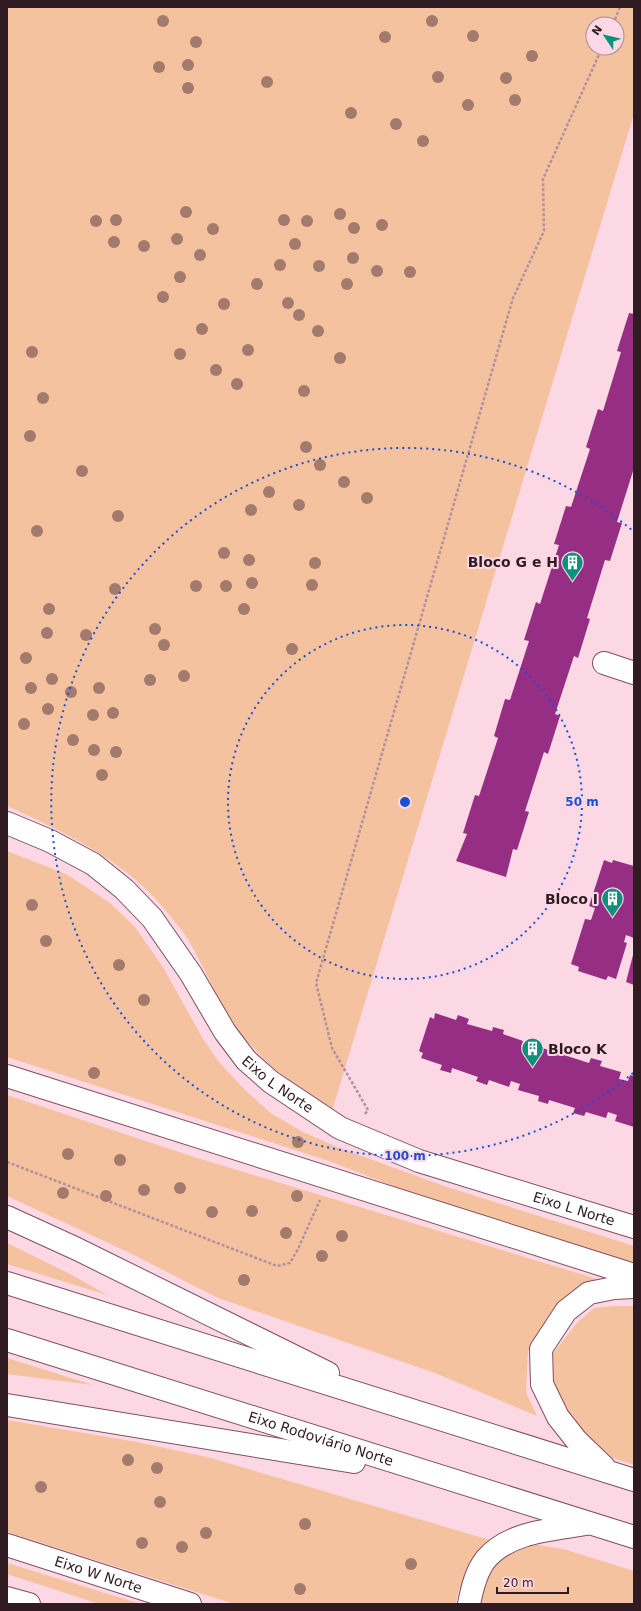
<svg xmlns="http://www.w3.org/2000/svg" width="641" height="1611" viewBox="0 0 641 1611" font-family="'DejaVu Sans',sans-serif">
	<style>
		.green { fill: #f5c2a0; fill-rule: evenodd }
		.building { fill: #962f84 }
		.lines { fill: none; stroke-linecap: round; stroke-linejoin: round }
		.minor-casing { stroke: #804f62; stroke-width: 24 }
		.major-casing { stroke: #804f62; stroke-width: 24 }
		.highway-casing { stroke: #804f62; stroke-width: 24 }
		.path { stroke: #b0929c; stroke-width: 2.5; stroke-dasharray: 3 2; stroke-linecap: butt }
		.minor { stroke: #fff; stroke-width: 22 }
		.major { stroke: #fff; stroke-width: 22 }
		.highway { stroke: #fff; stroke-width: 22 }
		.tree { fill: #a37b6c }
		.ring { fill: none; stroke: #1d4ed8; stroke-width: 2; stroke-dasharray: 2 4 }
		.labels { text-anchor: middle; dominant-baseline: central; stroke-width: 4; stroke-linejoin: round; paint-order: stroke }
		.poi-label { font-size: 14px; font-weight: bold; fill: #301b23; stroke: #fcd8e4; text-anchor: end }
		.street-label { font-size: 14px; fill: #301b23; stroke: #fcd8e4 }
		.centre { fill: #1d4ed8; stroke: #fcd8e4; stroke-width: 2 }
		.ring-label { font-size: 12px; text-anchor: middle; font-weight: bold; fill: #1d4ed8; stroke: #fcd8e4; stroke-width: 4; stroke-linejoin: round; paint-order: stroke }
	</style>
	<rect width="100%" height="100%" fill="#fcd8e4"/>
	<path class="green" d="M7,7H634V114L332,1111C293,1085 261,1062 233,1023C215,997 204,965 187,938C180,927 169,915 161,905C122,859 60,830 7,806ZM593,24H617V48H593Z
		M7,851L66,874L109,902L135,927L163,967L203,1039L219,1062L245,1090L272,1114L303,1132L337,1147L444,1186L634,1246V1265L437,1203L326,1160L7,1057Z
		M7,1095L191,1156L607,1282L585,1286L557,1304L528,1351L526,1392L537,1416L435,1373L218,1298L130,1253L7,1196Z
		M7,1243L72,1275L107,1295L7,1264Z
		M614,1306H634V1465L613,1458L587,1438L562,1408L551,1385V1356L577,1323L594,1308Z
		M7,1358L93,1385L7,1374Z
		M7,1420L137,1442L207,1457L490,1540C476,1559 459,1580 456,1604H234L7,1532Z
		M532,1544L563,1549L634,1571V1604H473C486,1569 497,1556 532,1544Z
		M7,1563L141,1604H99L7,1574Z"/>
	<path class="building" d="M629,313L634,314V468L617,522L622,523L610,561L605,560L587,618L590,619L578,658L574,656L555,714L560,716L548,754L544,752L525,811L529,812L517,850L513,849L506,877L456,861L467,834L463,833L475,795L479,796L498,738L494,736L505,699L510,700L529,641L524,640L536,602L540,604L559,545L554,544L566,506L571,507L590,449L586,447L598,409L603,411L621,352L617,351Z
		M604,860L612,863L613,860L634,866V938L626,935L624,942L627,943L616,979L608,976L606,980L578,971L579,967L571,964L585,919L591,920L595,908L589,906Z
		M634,951V985L626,982Z
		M435,1013L456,1020L458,1015L469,1019L467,1024L492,1031L493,1027L504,1030L503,1034L523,1041L521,1047L531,1050L533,1045L555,1052L557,1047L566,1050L564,1055L589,1063L591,1058L602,1061L600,1066L621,1072L619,1079L628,1081L630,1075L634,1076V1127L615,1121L617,1115L608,1112L606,1118L586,1112L584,1116L573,1113L575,1108L549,1100L548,1104L538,1101L539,1096L518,1090L520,1084L511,1081L509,1087L489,1080L487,1085L476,1081L478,1077L452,1068L451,1073L440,1070L442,1065L421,1058L423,1053L419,1051L430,1017L434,1019Z"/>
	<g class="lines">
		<defs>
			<path id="minor" d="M604,663L634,673"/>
			<g id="major">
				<path id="s1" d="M7,823L50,841L93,864L124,889L152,918L191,974L225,1032L246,1060L271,1082L340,1128L419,1161L634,1227"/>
				<path d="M7,1076L634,1275"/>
				<path id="s2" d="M7,1545L190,1604"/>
				<path d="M7,1598L29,1604"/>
			</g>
			<g id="highway">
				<path d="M7,1217L77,1249L328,1373"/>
				<path d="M7,1283L634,1480"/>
				<path id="s3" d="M7,1340L634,1537"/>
				<path d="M7,1405L354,1462"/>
				<path d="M604,1467L577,1441L558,1417L542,1384L541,1349L566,1311L589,1293L614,1288L634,1287"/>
				<path d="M469,1604C472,1589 476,1571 486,1559C510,1531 553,1530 586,1524"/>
			</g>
		</defs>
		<use href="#minor" class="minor-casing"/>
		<use href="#major" class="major-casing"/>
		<use href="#highway" class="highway-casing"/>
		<path class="path" d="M613,24L620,7
			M365,1114L368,1110L332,1048L316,983L513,298L544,231L543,179L602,48
			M7,1162L277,1266L290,1263L298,1249L320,1200"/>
		<use href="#minor" class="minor"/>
		<use href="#major" class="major"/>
		<use href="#highway" class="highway"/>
	</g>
	<g class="tree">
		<circle cx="163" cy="21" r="6"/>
		<circle cx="432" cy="21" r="6"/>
		<circle cx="473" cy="36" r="6"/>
		<circle cx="385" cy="37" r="6"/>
		<circle cx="196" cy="42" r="6"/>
		<circle cx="532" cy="56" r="6"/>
		<circle cx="188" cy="65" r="6"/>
		<circle cx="159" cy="67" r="6"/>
		<circle cx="438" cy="77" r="6"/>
		<circle cx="506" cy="78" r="6"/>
		<circle cx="267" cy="82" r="6"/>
		<circle cx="188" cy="88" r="6"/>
		<circle cx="515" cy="100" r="6"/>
		<circle cx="468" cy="105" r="6"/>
		<circle cx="351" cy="113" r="6"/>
		<circle cx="396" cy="124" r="6"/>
		<circle cx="423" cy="141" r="6"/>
		<circle cx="186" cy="212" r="6"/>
		<circle cx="340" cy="214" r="6"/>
		<circle cx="116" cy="220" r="6"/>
		<circle cx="284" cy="220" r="6"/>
		<circle cx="96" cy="221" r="6"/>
		<circle cx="307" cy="221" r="6"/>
		<circle cx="382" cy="225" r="6"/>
		<circle cx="354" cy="228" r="6"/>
		<circle cx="213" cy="229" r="6"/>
		<circle cx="177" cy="239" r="6"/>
		<circle cx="114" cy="242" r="6"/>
		<circle cx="295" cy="244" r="6"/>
		<circle cx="144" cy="246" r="6"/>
		<circle cx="200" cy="255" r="6"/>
		<circle cx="353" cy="258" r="6"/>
		<circle cx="280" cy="265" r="6"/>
		<circle cx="319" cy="266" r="6"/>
		<circle cx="377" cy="271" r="6"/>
		<circle cx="410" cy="272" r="6"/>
		<circle cx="180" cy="277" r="6"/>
		<circle cx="257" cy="284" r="6"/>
		<circle cx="347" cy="284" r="6"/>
		<circle cx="163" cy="297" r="6"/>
		<circle cx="288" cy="303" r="6"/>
		<circle cx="224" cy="304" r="6"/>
		<circle cx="299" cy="315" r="6"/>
		<circle cx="202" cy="329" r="6"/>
		<circle cx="318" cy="331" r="6"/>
		<circle cx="248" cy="350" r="6"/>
		<circle cx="32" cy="352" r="6"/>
		<circle cx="180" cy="354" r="6"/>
		<circle cx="340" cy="358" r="6"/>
		<circle cx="216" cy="370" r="6"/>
		<circle cx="237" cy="384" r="6"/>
		<circle cx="304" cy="391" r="6"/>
		<circle cx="43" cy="398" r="6"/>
		<circle cx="30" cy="436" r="6"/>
		<circle cx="306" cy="447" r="6"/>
		<circle cx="320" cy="465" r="6"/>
		<circle cx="82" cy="471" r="6"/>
		<circle cx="344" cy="482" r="6"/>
		<circle cx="269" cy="492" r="6"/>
		<circle cx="367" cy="498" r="6"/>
		<circle cx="299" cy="505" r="6"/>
		<circle cx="251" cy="510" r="6"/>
		<circle cx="118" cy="516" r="6"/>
		<circle cx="37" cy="531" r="6"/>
		<circle cx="224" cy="553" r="6"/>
		<circle cx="249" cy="560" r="6"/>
		<circle cx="315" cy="563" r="6"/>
		<circle cx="252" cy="583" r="6"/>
		<circle cx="312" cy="585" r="6"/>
		<circle cx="196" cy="586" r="6"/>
		<circle cx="226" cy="586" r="6"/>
		<circle cx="115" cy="589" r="6"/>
		<circle cx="49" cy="609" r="6"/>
		<circle cx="244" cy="609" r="6"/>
		<circle cx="155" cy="629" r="6"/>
		<circle cx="47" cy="633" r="6"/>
		<circle cx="86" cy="635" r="6"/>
		<circle cx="164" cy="645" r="6"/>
		<circle cx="292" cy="649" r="6"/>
		<circle cx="26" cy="658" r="6"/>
		<circle cx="184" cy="676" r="6"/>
		<circle cx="52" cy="679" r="6"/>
		<circle cx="150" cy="680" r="6"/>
		<circle cx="31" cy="688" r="6"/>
		<circle cx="99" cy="688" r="6"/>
		<circle cx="71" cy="692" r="6"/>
		<circle cx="48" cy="709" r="6"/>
		<circle cx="113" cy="713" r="6"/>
		<circle cx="93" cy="715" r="6"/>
		<circle cx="24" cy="724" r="6"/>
		<circle cx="73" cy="740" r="6"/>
		<circle cx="94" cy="750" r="6"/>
		<circle cx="116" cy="752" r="6"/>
		<circle cx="102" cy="775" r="6"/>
		<circle cx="32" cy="905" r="6"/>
		<circle cx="46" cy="941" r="6"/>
		<circle cx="119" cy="965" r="6"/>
		<circle cx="144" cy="1000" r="6"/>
		<circle cx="94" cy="1073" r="6"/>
		<circle cx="298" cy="1142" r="6"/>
		<circle cx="68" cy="1154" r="6"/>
		<circle cx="120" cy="1160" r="6"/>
		<circle cx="180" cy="1188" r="6"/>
		<circle cx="144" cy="1190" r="6"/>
		<circle cx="63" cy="1193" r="6"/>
		<circle cx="106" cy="1196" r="6"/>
		<circle cx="297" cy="1196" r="6"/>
		<circle cx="252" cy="1211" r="6"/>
		<circle cx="212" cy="1212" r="6"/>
		<circle cx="286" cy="1233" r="6"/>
		<circle cx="342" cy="1236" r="6"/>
		<circle cx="322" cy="1256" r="6"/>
		<circle cx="244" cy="1280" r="6"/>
		<circle cx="128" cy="1460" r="6"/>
		<circle cx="157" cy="1468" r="6"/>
		<circle cx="41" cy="1487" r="6"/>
		<circle cx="160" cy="1502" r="6"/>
		<circle cx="305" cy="1524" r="6"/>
		<circle cx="206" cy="1533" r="6"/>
		<circle cx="142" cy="1543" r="6"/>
		<circle cx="182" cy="1547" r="6"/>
		<circle cx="411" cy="1564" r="6"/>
		<circle cx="300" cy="1589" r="6"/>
	</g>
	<g class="ring">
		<circle cx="405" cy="802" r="177"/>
		<path d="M633 1073A354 354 0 1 1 633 531"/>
	</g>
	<defs>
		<symbol id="building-pin" viewBox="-11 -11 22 30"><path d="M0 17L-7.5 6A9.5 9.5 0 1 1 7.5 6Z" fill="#0e917a" stroke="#fcd8e4"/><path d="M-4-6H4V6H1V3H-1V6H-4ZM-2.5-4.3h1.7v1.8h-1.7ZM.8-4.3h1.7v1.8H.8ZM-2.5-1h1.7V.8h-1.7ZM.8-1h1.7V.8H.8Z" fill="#fff"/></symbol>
	</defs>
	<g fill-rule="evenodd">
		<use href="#building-pin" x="560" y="550" width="25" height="34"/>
		<use href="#building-pin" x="600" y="886" width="25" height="34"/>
		<use href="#building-pin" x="520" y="1036" width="25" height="34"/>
	</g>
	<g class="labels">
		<g class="poi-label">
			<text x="558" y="562">Bloco G e H</text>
			<text x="598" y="899">Bloco I</text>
			<text x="548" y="1049" text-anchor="start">Bloco K</text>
		</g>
		<g class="street-label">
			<text stroke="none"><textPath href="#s1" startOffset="386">Eixo L Norte</textPath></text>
			<text stroke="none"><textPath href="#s1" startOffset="710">Eixo L Norte</textPath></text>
			<text stroke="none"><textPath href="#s3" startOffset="329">Eixo Rodoviário Norte</textPath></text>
			<text stroke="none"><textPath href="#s2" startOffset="96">Eixo W Norte</textPath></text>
		</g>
	</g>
	<circle cx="405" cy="802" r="6" class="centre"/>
	<g class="ring-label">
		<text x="582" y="806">50 m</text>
		<text x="405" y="1160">100 m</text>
	</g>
	<rect width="641" height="1611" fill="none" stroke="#301b23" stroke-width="16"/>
	<g transform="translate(605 36) rotate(305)"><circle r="19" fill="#fcd8e4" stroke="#aa8c97"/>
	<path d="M0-3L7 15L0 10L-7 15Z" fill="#0e917a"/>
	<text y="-6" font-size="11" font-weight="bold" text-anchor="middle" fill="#301b23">N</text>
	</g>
	<path d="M497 1587v6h71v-6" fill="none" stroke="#301b23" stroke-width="2"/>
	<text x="503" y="1587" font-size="12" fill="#301b23" stroke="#fcd8e4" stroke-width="3" paint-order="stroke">20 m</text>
</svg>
